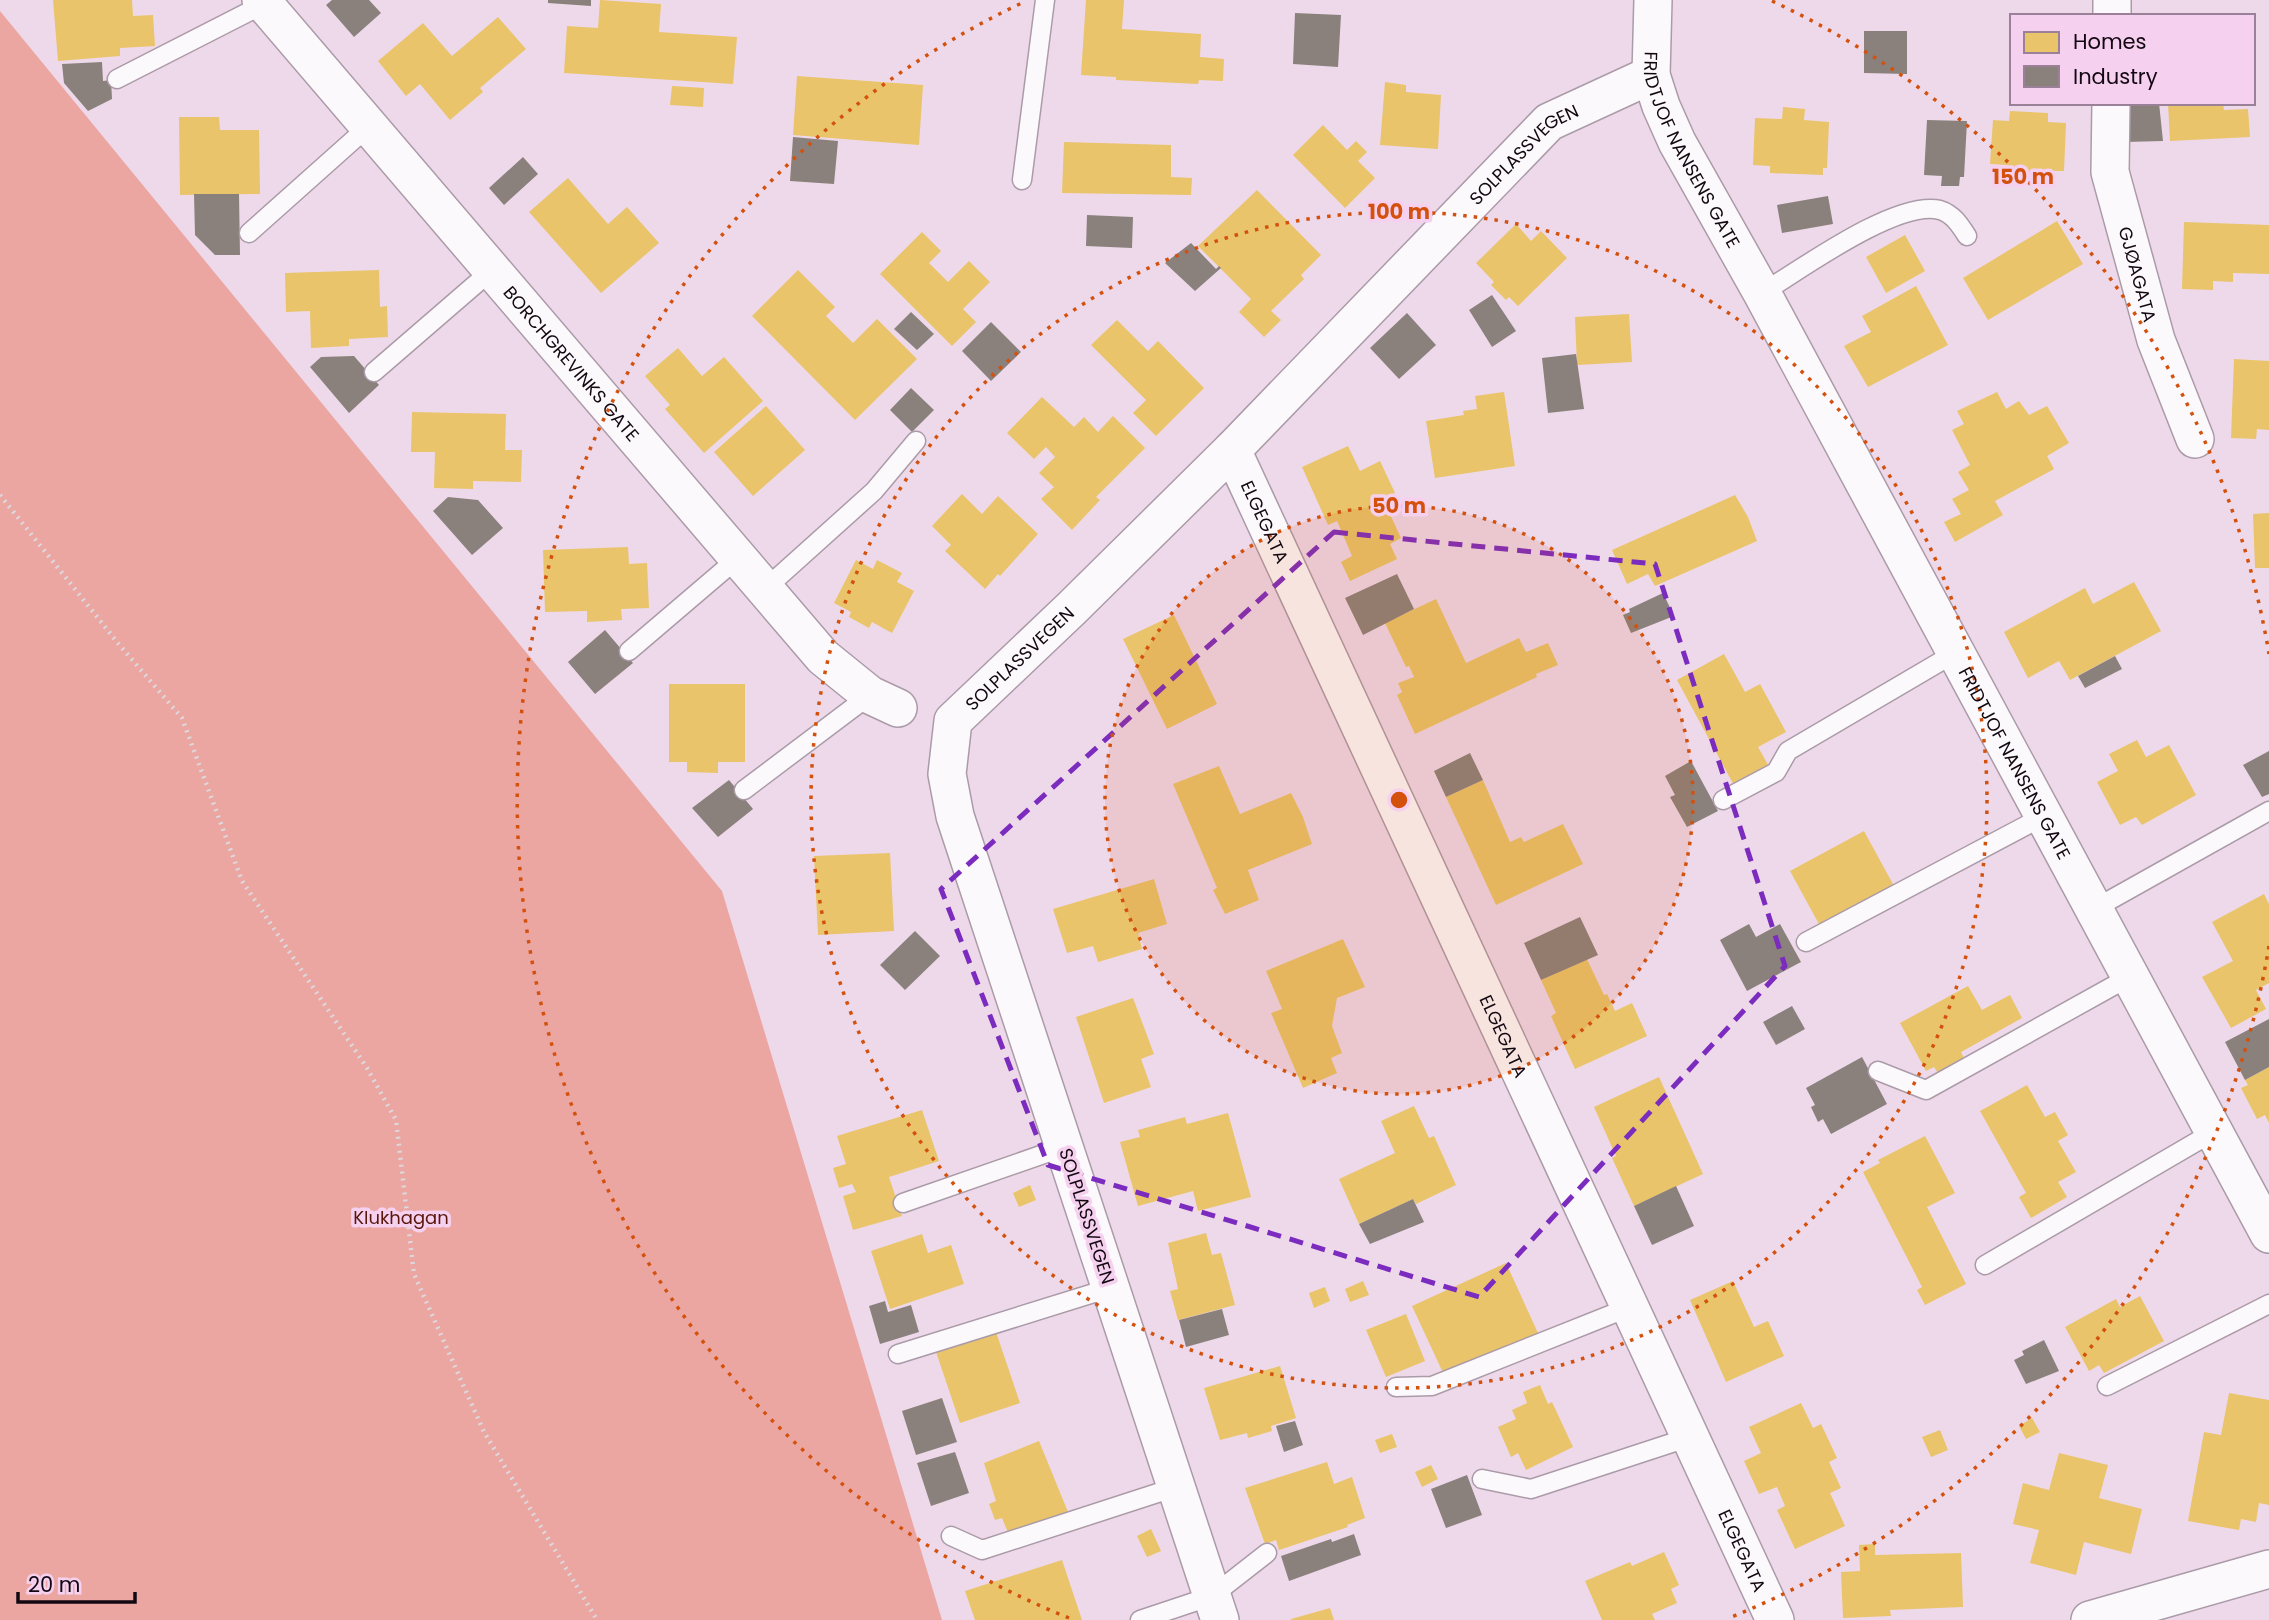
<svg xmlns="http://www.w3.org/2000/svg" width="2269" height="1620" viewBox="0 0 2269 1620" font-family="Poppins,sans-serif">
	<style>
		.forest { fill: #eba6a1 }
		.homes { fill: #e9c46a }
		.industry { fill: #8a817c }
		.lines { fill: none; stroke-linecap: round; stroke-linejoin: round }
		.service-casing { stroke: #ab9ba8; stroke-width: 21 }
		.minor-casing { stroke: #ab9ba8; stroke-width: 40 }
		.path { stroke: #ded7dc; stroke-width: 4.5; stroke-dasharray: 2 5; stroke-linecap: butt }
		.service { stroke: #fcf9fc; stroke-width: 18 }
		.minor { stroke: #fcf9fc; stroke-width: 37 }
		.marked { fill: none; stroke: #7b2cbf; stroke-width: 5; stroke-dasharray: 14 9; stroke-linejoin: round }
		.ring { fill: none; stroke: #d3510d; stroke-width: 3.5; stroke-dasharray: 3.5 7 }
		.labels { text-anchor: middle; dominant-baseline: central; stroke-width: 7; stroke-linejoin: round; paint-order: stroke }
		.street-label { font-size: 18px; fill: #130812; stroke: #f6d1ef }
		.park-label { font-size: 18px; fill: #59160a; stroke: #f6d1ef }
		.centre { fill: #d3510d; stroke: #f6d1ef; stroke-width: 3.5 }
		.ring-label { font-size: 21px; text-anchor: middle; font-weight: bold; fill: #d3510d; stroke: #f6d1ef; stroke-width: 7; stroke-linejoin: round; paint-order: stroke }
	</style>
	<rect width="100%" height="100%" fill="#eed9ea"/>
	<path class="forest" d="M0,11L722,891L942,1620H0Z"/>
	<path class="homes" d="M53,0H132L133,16L153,15L155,46L120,48V56L58,61Z
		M600,0L661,4L659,32L737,37L733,84L564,73L567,26L598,28Z
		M1086,0H1124L1122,29L1201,34L1200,57L1224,59L1223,81L1199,80L1198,84L1116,80V77L1081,75Z
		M498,17L526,49L480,88L483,92L450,120L420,84L406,96L378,61L423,23L452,56Z
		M797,76L923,85L919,145L793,135Z
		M1385,82L1406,85V92L1441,95L1438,149L1380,145Z
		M672,86L704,88L703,107L670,105Z
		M2168,103H2223L2224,110L2248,109L2250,137L2170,141Z
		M1783,107L1805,109L1804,120L1829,122L1827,168H1823V175L1770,173V166L1753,165L1755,118L1782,119Z
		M2010,111L2048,113V122L2066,123L2064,171H2046V178L2007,176V165L1990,164L1993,120L2009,121Z
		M179,117H219L220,130H259L260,194L180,195Z
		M1323,125L1347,150L1356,141L1367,152L1358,161L1375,178L1345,208L1293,155Z
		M1064,142L1171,145V177L1192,178L1191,195L1062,193Z
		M568,178L608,224L627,207L659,243L601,293L529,212Z
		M1257,190L1321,255L1301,275L1304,279L1271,311L1281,320L1264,337L1239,312L1251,299L1198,246Z
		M2057,221L2083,264L1988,320L1963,278Z
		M2184,222L2269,225V274L2233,273V282L2213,281V290L2182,289Z
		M1516,224L1531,241L1541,231L1567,258L1518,306L1509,297L1506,300L1491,285L1494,282L1476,263Z
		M922,232L941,251L929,263L948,282L969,261L990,282L963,309L976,322L952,346L880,274Z
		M1905,235L1925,271L1886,293L1866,257Z
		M379,270L380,307L387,306L388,337L349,339V346L311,348L310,311L286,312L285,273Z
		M798,270L835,307L826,316L853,343L877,319L917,359L855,420L752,316Z
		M1916,286L1948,345L1868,387L1844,346L1871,332L1862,316Z
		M1629,314L1632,362L1577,365L1575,317Z
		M1117,320L1148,351L1158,341L1204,388L1156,436L1133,413L1146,400L1091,345Z
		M678,348L702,376L724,357L763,401L704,453L665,409L670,405L645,376Z
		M2234,359L2269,361V430L2257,429L2256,439L2231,438Z
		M1504,392L1515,466L1435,478L1426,421L1464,415L1463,411L1477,409L1475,396Z
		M1997,392L2006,409L2019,401L2029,415L2047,406L2069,443L2047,456L2054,469L1995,501L2003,515L1955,542L1944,522L1961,514L1952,499L1969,490L1958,472L1970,465L1952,430L1964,424L1957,411Z
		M1042,397L1074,427L1084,417L1098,432L1113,416L1145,448L1096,497L1100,500L1072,530L1041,499L1054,487L1039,473L1055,457L1046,447L1034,459L1007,433Z
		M766,406L805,450L753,496L714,452Z
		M412,412L506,414L505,450H522L521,482L473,481V489L434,488L435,452H411Z
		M1348,446L1360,471L1380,461L1395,493L1383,499L1401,538L1390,544L1397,559L1350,581L1341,562L1352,556L1337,521L1328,525L1302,467Z
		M962,494L982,514L998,496L1038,534L1000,576L998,574L985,589L945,551L951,545L932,526Z
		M1735,495L1748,517L1757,541L1655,586L1648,574L1627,584L1612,550Z
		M2269,513V568H2255L2253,514Z
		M628,547L629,564L647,563L649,608L621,609L622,620L587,622V611L545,612L543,550Z
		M856,560L873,569L877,560L902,573L897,582L914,591L892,633L872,622L869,628L849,617L851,612L834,603Z
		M2134,582L2161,631L2070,680L2059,661L2028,678L2004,632L2085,588L2093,604Z
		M1436,599L1466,663L1519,638L1526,652L1548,643L1558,665L1536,674L1537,677L1415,734L1397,695L1402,692L1398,683L1414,677L1409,666L1406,667L1385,623Z
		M1174,615L1217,704L1167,729L1123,639Z
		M1724,654L1745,692L1760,684L1786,732L1758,747L1771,770L1736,789L1677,680Z
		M669,684H745V762H718V773L687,772V762H669Z
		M2137,740L2146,757L2169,745L2196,795L2142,825L2136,817L2120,825L2097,782L2118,771L2109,754Z
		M1219,766L1240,814L1291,793L1303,817L1312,844L1248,870L1259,900L1225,914L1213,890L1217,888L1173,784Z
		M1483,780L1510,842L1521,837L1524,842L1563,824L1583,864L1496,905L1446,797Z
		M1864,831L1894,886L1820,926L1790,871Z
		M890,853L894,931L818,935L814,856Z
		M1154,879L1167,924L1138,933L1142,949L1098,962L1093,946L1067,953L1053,909Z
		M2264,894L2269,904V983L2256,990L2266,1009L2231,1028L2202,977L2233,961L2212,922Z
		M1343,939L1365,987L1337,998L1332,1026L1342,1053L1331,1058L1337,1073L1303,1088L1271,1013L1282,1009L1266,971Z
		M1587,959L1604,995L1607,994L1615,1011L1632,1003L1647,1036L1575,1069L1551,1016L1556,1013L1541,980Z
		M1968,986L1982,1010L2010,995L2022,1018L1961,1052L1964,1058L1938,1073L1934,1067L1926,1071L1900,1023Z
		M1133,998L1154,1054L1141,1059L1151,1087L1104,1103L1076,1017Z
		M2269,1067V1123L2265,1115L2257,1119L2241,1088L2248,1085L2245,1080Z
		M1659,1077L1703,1174L1634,1206L1612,1158L1616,1156L1594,1107Z
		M2027,1085L2045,1117L2055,1112L2068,1135L2058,1141L2076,1172L2058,1182L2067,1197L2031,1218L2019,1197L2026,1193L1980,1111Z
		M1414,1106L1429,1138L1434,1136L1456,1185L1416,1204L1413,1199L1359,1224L1339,1179L1395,1153L1381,1121Z
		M922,1110L939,1161L889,1177L902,1216L853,1230L843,1196L856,1192L852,1184L839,1188L833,1168L846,1164L837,1136Z
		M1228,1113L1251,1197L1198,1211L1193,1191L1138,1206L1120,1142L1140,1137L1138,1130L1185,1117L1187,1124Z
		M1925,1136L1955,1193L1927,1207L1966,1284L1925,1305L1917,1290L1922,1287L1863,1172L1880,1163L1878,1160Z
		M1030,1185L1036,1200L1019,1207L1013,1193Z
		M1206,1233L1212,1255L1221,1253L1235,1305L1178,1320L1170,1291L1178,1289L1168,1243Z
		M922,1234L928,1253L951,1245L964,1284L890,1309L871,1251Z
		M1506,1263L1538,1333L1444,1375L1412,1306Z
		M1363,1281L1369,1295L1350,1302L1345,1289Z
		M1733,1281L1754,1327L1768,1321L1784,1356L1726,1382L1690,1300Z
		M1325,1287L1330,1301L1314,1308L1309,1293Z
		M2140,1296L2164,1341L2104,1373L2099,1365L2089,1371L2065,1327L2116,1299L2120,1307Z
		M1406,1314L1425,1361L1386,1377L1366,1330Z
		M996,1332L1020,1403L960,1423L936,1352Z
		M1280,1366L1296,1418L1271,1426L1272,1431L1248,1438L1247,1433L1220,1440L1204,1388Z
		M1540,1385L1548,1404L1552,1402L1573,1447L1526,1470L1518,1453L1511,1457L1498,1427L1516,1419L1512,1410L1527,1403L1523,1392Z
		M2229,1393L2269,1400V1505L2259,1503L2256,1522L2241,1519L2239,1530L2188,1521L2204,1432L2221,1435Z
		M1801,1403L1813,1428L1821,1424L1837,1458L1829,1462L1841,1488L1830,1493L1845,1526L1795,1549L1777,1510L1785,1506L1777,1487L1759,1494L1744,1461L1761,1453L1749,1427Z
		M2032,1418L2040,1432L2026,1439L2019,1426Z
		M1940,1430L1948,1450L1931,1457L1922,1437Z
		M1392,1434L1397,1447L1380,1453L1375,1440Z
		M1039,1441L1068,1512L1009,1535L1002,1518L995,1520L989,1504L996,1501L984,1463Z
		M2059,1453L2108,1465L2099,1498L2142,1509L2131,1554L2084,1542L2076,1575L2030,1563L2039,1530L2013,1524L2023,1483L2049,1490Z
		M1327,1462L1334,1484L1352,1477L1365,1518L1347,1525L1348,1527L1279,1550L1276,1540L1265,1544L1245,1488Z
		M1431,1465L1438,1479L1422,1487L1415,1472Z
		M1151,1529L1161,1551L1147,1557L1137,1536Z
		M1875,1544V1555L1961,1553L1963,1607L1890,1610L1891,1616L1843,1618L1841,1572L1860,1571L1859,1545Z
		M1664,1552L1679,1585L1671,1589L1677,1603L1652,1614L1655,1620H1602L1585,1581L1630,1562L1632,1566Z
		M1062,1560L1082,1620H975L965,1591Z
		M1330,1608L1334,1620H1291V1619Z"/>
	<path class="industry" d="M332,0H369L381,13L354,37L326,5Z
		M548,0H591V6L548,3Z
		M1295,13L1341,15L1338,67L1293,64Z
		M1864,31H1907V74L1864,73Z
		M102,62L103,81L111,80L112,99L88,111L64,83L62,64Z
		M2159,103L2163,141L2125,142L2124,105Z
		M1927,120L1967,121L1964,177H1960L1959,186H1941L1942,176L1924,175Z
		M793,137L838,141L834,184L790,181Z
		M523,157L538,174L504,205L489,188Z
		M194,194H239L240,255H215L195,235Z
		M1828,196L1833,224L1782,233L1777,205Z
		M1087,215L1133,217L1132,248L1086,246Z
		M1191,243L1216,269L1219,266L1221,268L1195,291L1165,263Z
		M1492,295L1516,331L1492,347L1469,310Z
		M911,312L934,334L917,350L894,329Z
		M1407,313L1436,345L1399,379L1370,348Z
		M991,322L1021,352L991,381L962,351Z
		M1576,354L1584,409L1548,413L1542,358Z
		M354,356L379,385L349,413L310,367L321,357Z
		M911,388L934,410L912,432L890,410Z
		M448,497L478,500L503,528L472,555L433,511Z
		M1397,574L1414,609L1363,635L1345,598Z
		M1663,593L1674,616L1631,633L1623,615L1630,612L1629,609Z
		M605,630L633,663L595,694L568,662Z
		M2115,656L2122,669L2085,688L2078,676Z
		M2269,751V794L2262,797L2243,765Z
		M1470,753L1483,780L1446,797L1434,771Z
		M1691,761L1718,811L1687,827L1670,797L1675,795L1665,776Z
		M729,780L753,809L718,837L692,808Z
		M1580,917L1598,955L1541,980L1524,943Z
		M1749,924L1756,937L1780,924L1801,962L1747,991L1720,940Z
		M915,931L940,956L905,990L880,965Z
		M1792,1006L1805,1029L1776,1045L1763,1022Z
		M2269,1019V1067L2245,1080L2225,1042Z
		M1862,1057L1887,1104L1831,1134L1823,1119L1818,1122L1811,1107L1815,1105L1806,1088Z
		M1676,1186L1694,1226L1652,1245L1634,1206Z
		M1413,1199L1424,1222L1370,1244L1359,1224Z
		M885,1301L888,1312L911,1305L919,1332L880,1344L869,1306Z
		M1222,1309L1229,1335L1186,1347L1179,1320Z
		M2044,1340L2059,1371L2026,1384L2014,1360L2024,1355L2022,1351Z
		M942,1398L957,1442L916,1455L902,1411Z
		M1295,1421L1303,1445L1284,1452L1276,1426Z
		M955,1452L969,1493L931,1506L917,1463Z
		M1467,1475L1482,1515L1446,1528L1431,1489Z
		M1354,1534L1361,1555L1289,1581L1281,1556L1331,1539L1332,1542Z"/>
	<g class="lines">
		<defs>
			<path id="service" d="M117,79L264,4
				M1022,180L1045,0
				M249,233L369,126
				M1762,293C1800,270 1897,199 1940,210C1953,214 1960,225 1967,236
				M374,372L492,270
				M765,589L874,491L916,441
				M629,651L738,558
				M744,790L870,695
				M1723,800L1776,772L1788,751L1955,653
				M2094,909L2269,811
				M1806,942L2044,816
				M1878,1071L1926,1090L2131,976
				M903,1203L1064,1147
				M1985,1265L2215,1131
				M898,1354L1110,1288
				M2107,1386L2269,1304
				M1396,1387L1432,1386L1630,1307
				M1482,1479L1531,1489L1690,1437
				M951,1536L982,1550L1176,1487
				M1140,1620L1212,1596L1267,1553"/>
			<g id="minor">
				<path id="s1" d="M261,0L823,657L870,695L898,708"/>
				<path id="s2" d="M1653,0L1651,75L1661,106L1677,142L1762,293L2269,1234"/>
				<path d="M2112,16V0"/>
				<path id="s3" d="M2111,103L2110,172L2156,340L2195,439"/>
				<path id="s4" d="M1232,450L1775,1620"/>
				<path id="s5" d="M1220,1620L955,816L947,774L953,721L1072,608L1232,450L1549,122L1651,75"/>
				<path d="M2090,1620L2269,1569"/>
			</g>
		</defs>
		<use href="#service" class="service-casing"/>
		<use href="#minor" class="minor-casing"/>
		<path class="path" d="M0,495L117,642L182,718L242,881L367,1068L396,1120L414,1274L484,1432L597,1620"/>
		<use href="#service" class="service"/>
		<use href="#minor" class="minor"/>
	</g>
	<path class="marked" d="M1334,532L1655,564L1785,966L1479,1297L1048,1165L941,889Z"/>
	<circle cx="1399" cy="800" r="294" fill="#d3510d" fill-opacity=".12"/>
	<g class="ring">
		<circle cx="1399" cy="800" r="294"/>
		<circle cx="1399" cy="800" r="588"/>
		<path d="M2269 946A882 882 0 0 1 1729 1618M1069 1618A882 882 0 0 1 1026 1M1772 1A882 882 0 0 1 2269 654"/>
	</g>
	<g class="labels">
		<g class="street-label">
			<text stroke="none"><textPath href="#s2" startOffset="159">FRIDTJOF NANSENS GATE</textPath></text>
			<text stroke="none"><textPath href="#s5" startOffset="1748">SOLPLASSVEGEN</textPath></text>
			<text stroke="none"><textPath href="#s3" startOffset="175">GJØAGATA</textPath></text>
			<text stroke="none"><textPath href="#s1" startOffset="478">BORCHGREVINKS GATE</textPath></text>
			<text stroke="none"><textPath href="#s4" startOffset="79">ELGEGATA</textPath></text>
			<text stroke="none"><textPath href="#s5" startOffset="1034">SOLPLASSVEGEN</textPath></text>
			<text stroke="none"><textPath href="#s2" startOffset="854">FRIDTJOF NANSENS GATE</textPath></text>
			<text stroke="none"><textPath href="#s4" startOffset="646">ELGEGATA</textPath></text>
			<text transform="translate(1087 1216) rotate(72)">SOLPLASSVEGEN</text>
			<text stroke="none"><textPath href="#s4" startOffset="1213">ELGEGATA</textPath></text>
		</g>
		<g class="park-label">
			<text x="401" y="1217">Klukhagan</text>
		</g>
	</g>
	<circle cx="1399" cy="800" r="10" class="centre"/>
	<g class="ring-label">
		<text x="2023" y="184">150 m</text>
		<text x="1399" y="219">100 m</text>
		<text x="1399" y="513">50 m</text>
	</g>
	<rect x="2010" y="14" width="245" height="91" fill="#f6d1ef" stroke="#9b8197" stroke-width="2"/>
	<rect x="2024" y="32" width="35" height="21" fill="#e9c46a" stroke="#9b8197" stroke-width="2"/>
	<text x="2073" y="49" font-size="21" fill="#130812">Homes</text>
	<rect x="2024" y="66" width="35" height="21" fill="#8a817c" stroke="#9b8197" stroke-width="2"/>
	<text x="2073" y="84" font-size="21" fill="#130812">Industry</text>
	<path d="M18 1592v10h117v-10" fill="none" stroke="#130812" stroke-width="3.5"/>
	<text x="28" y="1592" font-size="21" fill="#130812" stroke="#f6d1ef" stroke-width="5" paint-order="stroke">20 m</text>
</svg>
